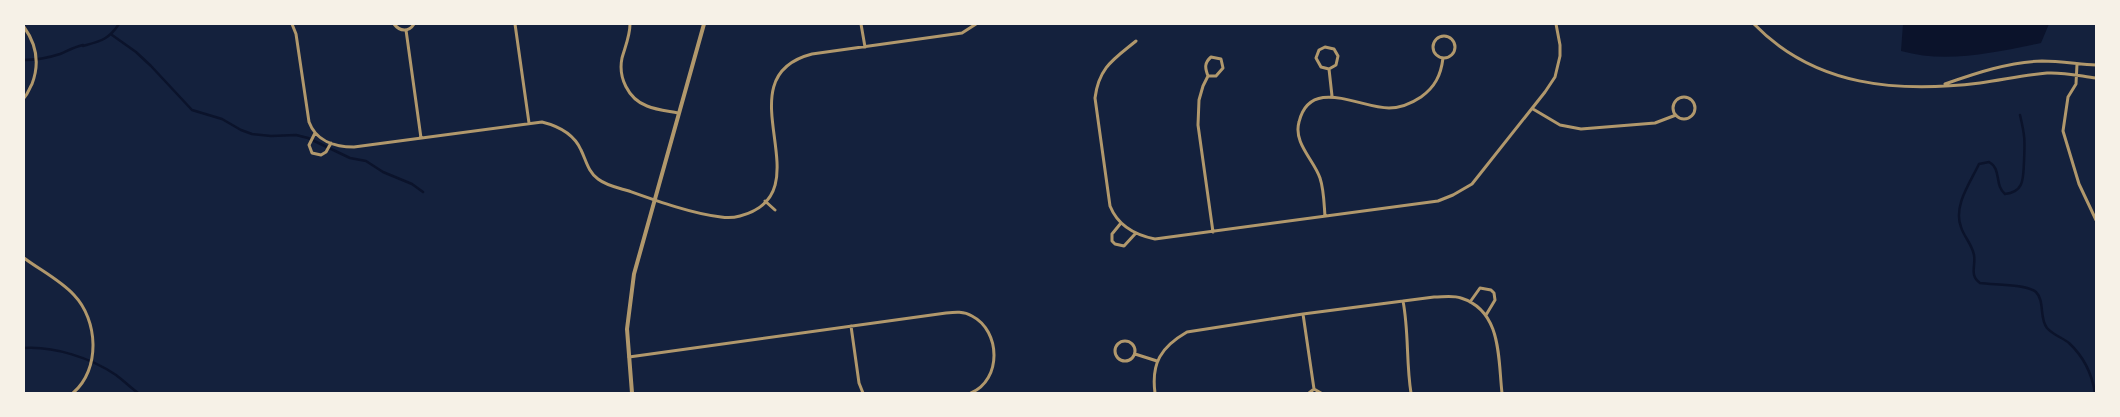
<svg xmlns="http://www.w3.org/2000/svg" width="2120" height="417" viewBox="0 0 2120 417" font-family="Commissioner,sans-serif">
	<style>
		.water { fill: #0b132b }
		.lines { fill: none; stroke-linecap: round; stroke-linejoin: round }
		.stream { stroke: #0b132b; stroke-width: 2.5 }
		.minor { stroke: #b1986c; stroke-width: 3 }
		.tertiary { stroke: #b1986c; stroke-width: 4 }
	</style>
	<rect width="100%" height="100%" fill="#14213d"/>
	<path class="water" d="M1903,24H2049L2041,43C1995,52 1947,64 1901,51Z"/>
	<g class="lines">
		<path class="stream" d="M112,35L136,52L151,66L192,110L222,119L241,130L252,134L271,136L296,135L308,138L350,158L366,161L383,172L412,184L423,192
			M24,60C36,60 48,58 60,54C67,51 74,47 83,45V46C101,41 108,40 119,24
			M2020,115C2025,136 2025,140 2024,162C2023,177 2025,192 2005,194C1994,185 2002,169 1989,162L1979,164C1970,183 1953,206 1961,227C1964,237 1972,244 1974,255C1976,266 1969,275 1980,283C1994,285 2026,284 2036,292C2045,301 2039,318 2047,328C2053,335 2063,338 2069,343C2084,357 2092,374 2095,393
			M24,348C54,346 91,358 116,375C124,381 130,387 138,393"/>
		<path class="minor" d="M292,24L296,34L309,122C316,141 335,147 354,147L542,122C558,126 574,134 581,150C586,160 588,172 598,179C607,186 619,188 629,191C657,201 693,214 721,217C727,218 733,218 740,216C828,193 719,78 812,54L962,33L976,24
			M394,24C400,32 409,32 414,24
			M515,24L529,123
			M630,24C630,36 625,47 622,58C618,77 628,99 647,106C657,110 668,111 678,113
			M861,24L865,47
			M1754,24C1815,87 1898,93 1980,83C2002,80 2025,75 2047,73C2063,72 2080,76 2096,78
			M24,27C37,45 40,63 32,84C29,89 28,94 24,98
			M406,30L421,138
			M1433 47a11 11 0 1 1 22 0a11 11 0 1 1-22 0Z
			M1136,41C1114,59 1099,67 1095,98L1110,206C1118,226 1135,235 1155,239L1438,201L1453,195L1472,184L1545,92L1555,77L1560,56V45L1556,24
			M2077,64L2076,84L2068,97L2063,131L2079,184L2096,220
			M1329,69L1321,67L1316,58L1319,50L1325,47L1334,49L1338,56L1336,65L1329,69L1332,96
			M1208,76C1205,68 1204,63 1211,57L1221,59L1223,68L1216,76H1208L1203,86L1199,100L1198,125L1213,232
			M1945,84C1976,73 2009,62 2042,61C2060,61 2078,64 2096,65
			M1673 108a11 11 0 1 1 22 0a11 11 0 1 1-22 0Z
			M1533,109L1560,125L1581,129L1655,123L1676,115
			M315,133L309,145L312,153L321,155L326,152L331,143
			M765,201L775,210
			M1325,216C1324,204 1324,190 1320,178C1314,160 1293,143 1299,122C1310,76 1360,108 1389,108C1401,108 1412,103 1421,97C1435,87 1441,75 1443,58
			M1121,223L1112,234V241L1115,244L1124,246L1135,234
			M24,258C40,270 60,280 74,295C98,320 101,369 73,393
			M1403,301C1409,332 1406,362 1411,393
			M1470,302L1480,288L1491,290L1494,293L1495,300L1486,315
			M1303,314L1314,389
			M851,326L859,383L863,393
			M1115 351a10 10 0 1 1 20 0a10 10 0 1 1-20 0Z
			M1135,354L1157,361
			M629,357L946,313C955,312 964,311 972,316C1001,331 1002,380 971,393
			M1155,393C1151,363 1161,347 1187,332L1303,314L1434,297C1443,297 1453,295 1461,298C1502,311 1498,358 1502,393
			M1309,393L1314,389L1321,393"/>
		<path class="tertiary" d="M632,393L627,329L634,274L704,24"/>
	</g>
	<rect width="2120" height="417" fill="none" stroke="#f6f1e7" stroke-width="50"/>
</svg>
